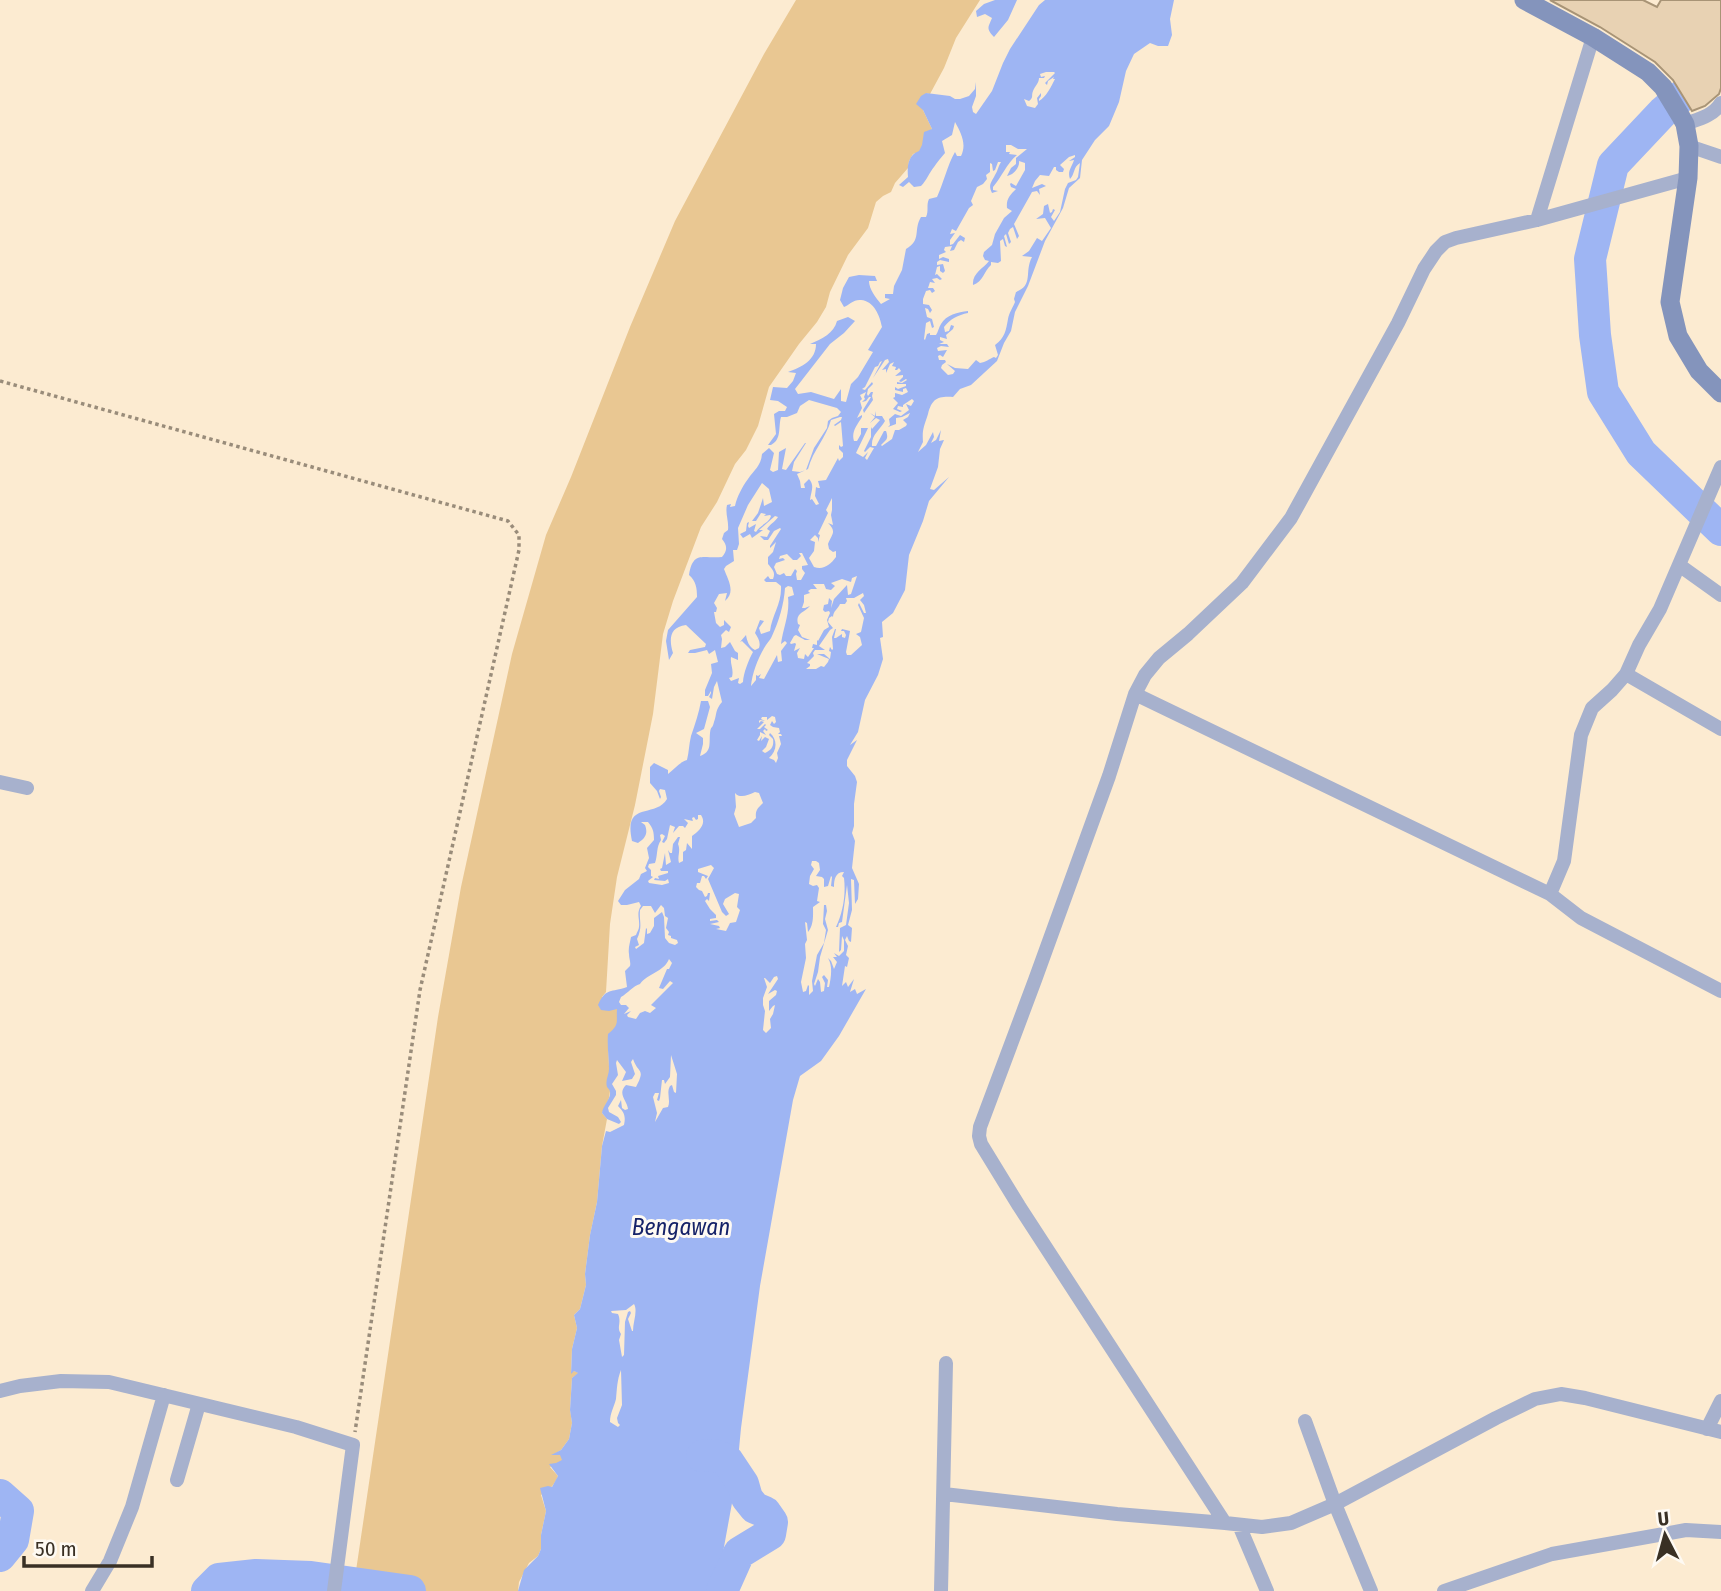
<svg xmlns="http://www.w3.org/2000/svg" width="1721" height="1591" viewBox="0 0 1721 1591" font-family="'Fira Sans Condensed',sans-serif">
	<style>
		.green { fill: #e9c792 }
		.water { fill: #9eb5f3; fill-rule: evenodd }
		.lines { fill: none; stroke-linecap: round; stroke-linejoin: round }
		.river { stroke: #9eb5f3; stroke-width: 32 }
		.building { fill: #e8d2b3; stroke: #a89476; stroke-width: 2 }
		.path { stroke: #998c7a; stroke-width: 3.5; stroke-dasharray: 3.5 3.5; stroke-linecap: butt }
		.street { stroke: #a7b1cd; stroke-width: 14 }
		.secondary { stroke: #8494bc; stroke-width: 19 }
		.labels { text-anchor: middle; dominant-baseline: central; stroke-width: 6; stroke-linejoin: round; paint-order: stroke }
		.water-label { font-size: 23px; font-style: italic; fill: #152268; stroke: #fefaf3 }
	</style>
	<rect width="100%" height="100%" fill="#fcebd1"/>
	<path class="green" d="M796,0H980L956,38L944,68L930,94L926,93L923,110L932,129L919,152L913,154L909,161L908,168L895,183L891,192L883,196L876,202L868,228L848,255L830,292L826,307L817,322L799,344L769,387L758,426L746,450L735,464L717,502L701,527L673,601L663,634L653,714L635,805L617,877L610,924L606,992L602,997L618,1008V1021L616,1028L608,1042L610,1091L609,1098L602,1113L607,1119L602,1146L597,1202L590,1235L585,1274L586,1285L580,1309L574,1315L577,1328L572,1349L571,1372L574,1371L579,1373L572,1378L570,1409L572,1423L569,1439L561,1450L553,1455H561L563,1461L550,1467L558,1476C554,1486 550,1489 541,1495L546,1511L541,1535V1549L538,1556L529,1563L519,1582L518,1591H353L438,1017L461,887L512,654L546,535L571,477L630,327L675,221L764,54Z"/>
	<path class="water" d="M995,0H1017L1008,20L994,37C986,28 988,28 992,18L985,14L977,17L976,11L984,4Z
		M1045,0H1174L1170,19L1172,35L1168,46H1158L1150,43L1134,54L1126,71L1119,102L1109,126L1095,140L1082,160L1080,178L1069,188L1063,208L1045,241L1028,286L1015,312L1011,331L1004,343L997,361L971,385L960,389L953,397C937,396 932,399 928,414C924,427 922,429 923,442L918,452L926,445L933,432L934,437L931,443L936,440L941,430L939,441L944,440L940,449L938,467L930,489L934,490L949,477L929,501L923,521L909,555L905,590L893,613L882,622L883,637L880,638L883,659L878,675L865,700L858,732L850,745L857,740L847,760V766L855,776L857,782L854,804V826L852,833L855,841L852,868L859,884L858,899L855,904L854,880L851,879L852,910L848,925L852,928L851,942L849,941L847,936L845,940L848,946L846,955L849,958L847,967L845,966L842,986L846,982L848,987L854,979L850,992L855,989L857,994L866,989L839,1036L821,1061L800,1076L793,1100L760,1286L741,1428L736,1481L716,1591H518L524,1570L538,1556L541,1549V1535L546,1511L540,1488L548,1486L552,1487L558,1476L549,1464L556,1463L562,1460L560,1455H551L561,1450L569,1439L572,1423L570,1410L572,1378L578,1373L574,1371L571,1374L572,1349L577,1328L574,1315L580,1309L586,1285L585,1274L590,1235L597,1202L602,1146L606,1131L610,1132L624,1125C626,1116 624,1112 618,1106L621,1100L622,1108L625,1110L628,1109C627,1100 617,1094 626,1085L636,1087C646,1068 638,1074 633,1059L631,1062L635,1074L632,1079L622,1081L626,1072L617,1060L616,1063L618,1075L612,1084L616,1091V1095L608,1108L609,1112L618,1117L621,1122L619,1124L607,1119L602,1113C603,1105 611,1099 610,1092C610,1090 608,1088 607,1087C605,1080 609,1075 609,1069C609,1058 607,1046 608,1034C620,1024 616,1023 617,1009L609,1011L601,1010L598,1005C606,987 611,993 627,987L625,971L630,966C631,962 629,959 629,954C628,948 630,943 631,937L636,935C637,932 639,929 639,927C640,919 636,913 641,906L639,902L627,905H621L618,901L625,890L639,879L641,874L647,871L645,868L649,858L647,848L654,840C654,832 653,828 648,822H641L645,825C648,833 646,838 638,843L632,841C623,800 655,819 667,799L665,790L660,789L659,791L661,797L660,799L657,791L650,783V767L654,763L668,770V774C675,769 678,763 687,760C689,752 689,744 691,736C695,724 699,713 701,701H708L710,707L704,729L696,733L703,738V744L700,756C712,752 709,744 710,733C711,725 712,730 714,722C717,714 715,710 722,702L717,681L714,687L712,699L709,697L711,693V691L708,696H705V690L712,673L711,664L718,662L715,650L709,654L707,650L695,653H688L690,650L705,647L706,644L686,625C669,627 669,640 673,653L669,660L666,641L668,630L697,597C697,588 696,581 689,575C693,550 703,559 722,557C727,551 728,546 722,539L724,533L728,530C729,521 725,514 727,505L731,504L730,507L735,506C737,497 742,487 748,479C754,470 761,466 762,454L769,448L774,453L770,470L773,472L778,470L779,452L786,448L782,469L786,470L805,443H806L794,462L792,471L800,472L806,470L814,448L827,428L828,421L832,418L838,416L841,412L837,408L809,400L800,406L797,413L787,417H781C778,428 782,439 771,445H768L776,434L774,414L779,411H785L787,407L778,401L770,400L773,387L787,388L793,381L796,373L788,372C802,367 816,360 816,344H810C822,339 834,333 837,321L848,317L855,321L844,333L830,344L795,389L798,394L811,392L834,399L841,389V401L846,402L851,384L858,377L873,352L868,350L882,327C880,316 874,301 861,300C854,299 849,305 844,307L840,300L843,288L849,277L859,275L875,276L877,281H869C869,289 876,298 881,304L890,299L885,298V294H893L894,286L902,270L906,249C922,240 913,230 921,217H926C929,211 926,205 929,199L937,197C944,182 947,166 955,152L957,156H961C967,144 961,133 955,122L952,135L942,141L945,153C941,158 937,162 934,167C929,173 927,180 921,186L914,187L909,182L903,187L899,185L908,177C907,166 908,155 919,151L922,145L924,132L932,129L923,110L916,104L921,96L926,93L950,96L955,99H960L969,96L975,89L976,82V96L972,107L973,112L976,114L992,91L1003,63L1010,49L1039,5ZM1046,72H1054L1055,73L1045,83L1047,85L1048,81L1054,77L1053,79H1055C1051,87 1046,97 1039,101V99L1041,96V93L1037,98L1038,104L1035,108L1027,106L1024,99L1029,101C1034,97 1031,96 1033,91C1035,86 1039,83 1039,78H1044L1045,76L1041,77L1040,74ZM1006,145H1011L1018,149H1027L1016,158V164L1011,168L1007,176C1014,175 1020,167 1019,161L1025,163V170L1016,186L1011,183L1010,184L1011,187L1016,189C1010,195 1006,199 1007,208L1012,211L1004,218L995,234L992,245L984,252L983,256L985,260L989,261C983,269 972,273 973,285C983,282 984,271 991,265V262L998,263L1001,261L1000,241L1003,239L1005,246L1007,247L1004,236L1006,234L1009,244L1011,242L1008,233L1010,229L1013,227L1017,239L1019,236L1014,224L1032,192L1037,191L1040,195L1039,189L1046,186L1042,184L1032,188L1035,181L1040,175L1049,176L1054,167H1056V170L1059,172H1063L1064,169L1060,165L1069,157L1075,155V157L1069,161L1074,160C1072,167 1067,171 1070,179C1075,174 1073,167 1080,163L1078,177L1076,180L1068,183L1065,189L1060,212L1054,221L1051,217L1055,210L1053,209L1052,212L1050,213L1048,204L1044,206L1043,214L1036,219L1045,218L1051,228L1042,241L1037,238L1029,251L1022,256L1032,257C1024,272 1034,285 1016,292L1014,299L1015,302C1013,307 1009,313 1008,319C1006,330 1005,338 995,345L998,355L996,358L994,357C989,359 986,362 980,363L976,360L968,369L955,368L947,364L955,371L953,374L948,375L941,368L942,365L946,362L945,360H939L938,356L940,355L943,357L947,350L938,351L937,348L941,346L949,347L947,344H939L944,342L940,340V337L947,339L946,335L953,329L954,326L951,325L949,331L945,332L944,327C950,319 958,315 968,313V311C958,312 946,315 941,324C939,327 938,332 936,335H930V333L927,334L925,340L924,339L926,323L930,321L932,328L934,327L932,319L927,317L925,308L928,309L930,313L932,310L929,305L923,304V299L926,291L930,290L932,293L935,291L933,288H928L930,282L935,283L932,279L937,278L940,280L942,279L937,274L935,275L937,267L940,266V271L943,273L945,271L943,264L937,265V262L940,260L949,262V259L943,257L939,259V255L946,252L944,250L945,247L952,246L950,251L954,250L958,242L961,240L964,242L965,238L960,235L953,244L950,245V240L955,233L950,234L952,229L956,231L969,208L973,205L971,201L977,187L983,184L987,179L986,175L990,172V163L992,164L993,171L995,170L998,162H1001C998,166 998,171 995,175C991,183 988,185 992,193L998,191L993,190V187C1002,177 1006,164 1017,155L1009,154L1010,152H1006ZM888,359L889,362L882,370L886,369V373L890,364L894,362L892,366L896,367L895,370H897L899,368L901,371L895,376L903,375V377L899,381L901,382L906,379L907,380L902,383L897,382V384H906V386L898,389L895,387V390L903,392V389L906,388L908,392L902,395L895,393V397L893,398L898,403L893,409L900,412L902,411L897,409L898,406L903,407V405L912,399L914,401L911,406L906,404L909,410L901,416L895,414L889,419L890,425L888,427L896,424V418L902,417L910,413L908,417L903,420L907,424L906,426L899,430H895L892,439L882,446L881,445C886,440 889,439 886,431H884L876,446H872C871,435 880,430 885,421L882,416H876L875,411V416L870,413L875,417L870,423L876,418L880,420L872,429L871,427V437L864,451L865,452L870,447L874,448L867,460L865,458L868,452L863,457L856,453L868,428H861V434L857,441H854C851,432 857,425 862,417V415L857,418L862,408L860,401L862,399L860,395L866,392L864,397L865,399L862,402L866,401L869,397H871L863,410L864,413L873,400L872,396L873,392H871L868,396L867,394L868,389L873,384L872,382L865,390L862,389L865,387L875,367L878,366L880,362L882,361L873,378L885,360ZM840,417H842L841,420L834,425L835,426L841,422L843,446L841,447L839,445V449L843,453V457L839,461L838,458L826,480L818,481L820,488H818L816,487L815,496L819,504L816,505L812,499L810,500C811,491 815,486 809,479L804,484L805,488H801L800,481L797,474L808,469C813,450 826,438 831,420ZM762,483L769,489L772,502L764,506L763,498L758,513L752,521H756L761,513L766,514L764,516L770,515L771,516C769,523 760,525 756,532L754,531L756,524L749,528L748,526L749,522L747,523L746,531L740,534L743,538L750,534L752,538L763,530H759L775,516L778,517C775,522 770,524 767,529L770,531L767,537L760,536L764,540H768L774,531L780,528L781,529L770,546V548L776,542L773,552L768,557V564C772,569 776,572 773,579H770L768,576L764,580L766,582H776L781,586C782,603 772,615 770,631L761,634L759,628L764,621L760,620L755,633C758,638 761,642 759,648L755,650C749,647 747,641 746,635L740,642L742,641L753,652C749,659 743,674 743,682L740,684L738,683L739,678L731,681L729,678L732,677C734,669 730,665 731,657L738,660V653L735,651L730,642L725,647L721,648L722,639L721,635L726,630L729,632L731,627L724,620V625L720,627L716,623L714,612H716L717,608L714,603L719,594L727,593L725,601C736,592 728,580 724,569L726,566L734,561L733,550H737L739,544L738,528L748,505ZM832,498V510L831,515L833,525L828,523C837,532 832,534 828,544L829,549L833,552L836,551V557C830,565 824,570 814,567L809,558L814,551L815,542L810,540L815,535L818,538V542L820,535L818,534L828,513L826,510ZM799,553H802L808,565L802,566V569L805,573L801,580H797L796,574L797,571L795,569L791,576H786L784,573L780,575L777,574L774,567L776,563L785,560L783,558L779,559L780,556L787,554L793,560H797L801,556ZM857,576L851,594L848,595L847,585L834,599L831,608L832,601L829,598L828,604L824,605L823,610L825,612L829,611L830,613L827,620L829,627L824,630L818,641L817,640V645L813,644L812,648H814L808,657L805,654L804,659L798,658L797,653L800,648L794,651L796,644L795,643L791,644L790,643L794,636L796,635L805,640H810L802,637L798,630L800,625L798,624C795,613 804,613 810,606L805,608H802L804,602V595L810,593L808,591L811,589H817L813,584H824L826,589L831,590L835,586L831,583L842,579L851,582L852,578ZM788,586L792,587L794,595L788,597C790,614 783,628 781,644L785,641L787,643L781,651L782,661L778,662L777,655L764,679L759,678L761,674L758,676L756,675V680L751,686C752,673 759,656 766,645C768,642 771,639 772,636C779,621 784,604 785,588ZM863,593L864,596L860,600L864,605L866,613H864L859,603L858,605L864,618L861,632L856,634L860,637L862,645L851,655H847L846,652L850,631L842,629L841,631H844L846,635L845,638L842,637V634L836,638H834L836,629H835L832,637L833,649L832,650L830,647L829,651L831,652L830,659L824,654H817L829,659L828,662L824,667L821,666L816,669H806L810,666V664L807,663L814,656L813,653L815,650H825L819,646L830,630L833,628L828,622L829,618L832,616L833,617C833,611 838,609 840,604H845L847,601L846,598H854ZM772,716L775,717L776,722L774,724L772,721L770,725L773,727L779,728L780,732L778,734H781L782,736H779L781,744L777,753L778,758L776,763L774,760L769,758C777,751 778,740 770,733L769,735L773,739C774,746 772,750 765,753L762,751L766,747L769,739L765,737L761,741L762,736L759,741L757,740L760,735V732L766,735L763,731L765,729L766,731L768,730L764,727L766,725L765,724L760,729H757L764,722L761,721L759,723V721L760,720L765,721L761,719L762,717H767V720ZM755,792L759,793L763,803C758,808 755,810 756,818L751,823L739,827L734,814L736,807L735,793C740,799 748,795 755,792ZM698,815H701C707,824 699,831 692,836V849L687,843L686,850L683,852V861L679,863C677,856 681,851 678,844L680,837H678L673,844L672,853H670L668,850L671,862L666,865L665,853L662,868L660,869L661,871H668V873L658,876L659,879L655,878L654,880L665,881L668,879L669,883L662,885L649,883L648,881L653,877L651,876V870L648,867L649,864L655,863C658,855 656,847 661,840L660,835L662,834L665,836L662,842L664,843L667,839L670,825L675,827L673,833L679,826H683L685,828L688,823L684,819L693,821L692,818L694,817L696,820L698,819ZM812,861H816L819,863L820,870L816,876L822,877L824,879V887L828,886L831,876L832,877L831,886L834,887C834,880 835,872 844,872L842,876L844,878C846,895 843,912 836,927H838L839,923L842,922L847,885L849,903L846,925L840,928L839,952L841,950L842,936L844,940V951L839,956L834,953L837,957H833L837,962L834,969L831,961L828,958C833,966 831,978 829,987H827L828,980L824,975L822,977L825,983L824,991L821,992L820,982L818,979L815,986L814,984L818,972L820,957L828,930L825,919L827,911L826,905H824L823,924L826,930L824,943L817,955L812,981L813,991L809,995V986L808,985L806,991L803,992L801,982L806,958L805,944L807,940L805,922L807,923L808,932C814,925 813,915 813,907L820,902L817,901L819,888L817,885L813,886L809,884L810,876L814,869L811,865ZM711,865L714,868L708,879L722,912L726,916L729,914L723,904L725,899L735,893L739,894L737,907L740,910L736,922L730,923L726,931L716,929L720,928L719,926L710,924L719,922L717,920L710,921V919L716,918V915L710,909L705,901L707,899L709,901L710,893H708L707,896L705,897L702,891L699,890L696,887L697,883H700L702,876H704L706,879L708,876L698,872V869ZM661,905L664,908L665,916L668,918L666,928L669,932L668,935L671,936V938L677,940L678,943L675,945L669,943L665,938L664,917L662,912L654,918V926L650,933L647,934V929L646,928L644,943L636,949L635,947L639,945L637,939C643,926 639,922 640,910L643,906H651L655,913ZM669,959L672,963L669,969H667L659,988L663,989L670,981L673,983L651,1005L656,1008L650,1013L645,1011L640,1013L636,1019L628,1017L627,1015L631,1011L624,1014L629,1008L626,1005H621L619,1002L621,997C628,993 633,986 640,984C648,973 664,972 669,959ZM777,976L778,979L768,994L775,990L777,991L776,995L769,1001V1011L773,1006L775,1005L773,1014L770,1019L771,1028L766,1033L763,1030L765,1011L763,1005V998L767,987L764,978H765L770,983L774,977ZM671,1055L677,1074L676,1093L674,1092L672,1085L670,1086C666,1093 671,1100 668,1107L663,1108L655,1122L657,1113L653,1097L655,1093H659L657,1100L659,1101L660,1098L662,1080H664L665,1084L670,1077ZM634,1304C638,1311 633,1322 633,1331H632L628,1319L631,1313L630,1311L628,1312L625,1322L624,1355L622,1357L619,1340L621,1334C616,1327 622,1323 618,1314L612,1313L611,1311L626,1310ZM621,1370L622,1405L617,1418L618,1423L620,1425L618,1427L610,1422C610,1413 614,1407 616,1399C617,1389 617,1380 621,1370Z"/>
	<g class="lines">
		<path class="river" d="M1721,63L1663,112L1613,165L1590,259L1595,335L1603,392L1641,453L1721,530
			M702,1456L714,1455L727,1460L743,1484L747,1498L755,1508L765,1512L772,1522L770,1534L739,1553L722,1591
			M0,1495L18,1511L13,1540L0,1556
			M207,1591L219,1579L256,1575L311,1577L410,1591"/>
	</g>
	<path class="building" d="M1550,0H1643L1657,7L1661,0H1721V88L1719,94L1705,106L1692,111L1673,80L1655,62L1600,27Z"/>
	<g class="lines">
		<path class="path" d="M0,381L508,521L519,535V550L420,990L355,1432"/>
		<path class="street" d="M1685,124C1699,119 1713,116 1721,103
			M1689,146L1721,157
			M1537,220L1593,37
			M1721,467L1660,609L1639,645L1626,674L1612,690L1592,708L1581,735L1564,861L1550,894L1581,918L1721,991
			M1679,565L1721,595
			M1626,674L1721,729
			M1135,694L1550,894
			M0,782L27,788
			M0,1391L20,1386L61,1381L109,1382L296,1427L353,1445L334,1591
			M1305,1421L1335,1504L1371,1591
			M1707,1429L1721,1401
			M177,1480L199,1404
			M944,1494L1117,1514L1225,1523L1262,1527L1291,1523L1335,1504L1496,1418L1535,1399L1561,1394L1585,1398L1721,1432
			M1225,1523L1019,1206L981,1144L979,1136L980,1127L1035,980L1109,776L1135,694L1145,675L1159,658L1188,634L1242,583L1291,518L1398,323L1424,269L1436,251L1445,242L1456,238L1537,220L1688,178
			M1239,1525L1267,1591
			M92,1591L110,1561L132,1507L164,1395
			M941,1591L946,1363
			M1444,1591L1552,1554L1686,1530L1721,1532"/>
		<path class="secondary" d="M1524,0L1593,37L1648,72L1663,87L1680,115L1685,124L1689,146L1688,178L1670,302L1678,336L1699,371L1721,393"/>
	</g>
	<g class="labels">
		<g class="water-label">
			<text x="681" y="1227">Bengawan</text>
		</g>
	</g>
	<g transform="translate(1665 1535) rotate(354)" stroke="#fefaf3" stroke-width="5" paint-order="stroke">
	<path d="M0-5L12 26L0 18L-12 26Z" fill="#393024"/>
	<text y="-10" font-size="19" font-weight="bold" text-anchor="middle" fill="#393024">U</text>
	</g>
	<path d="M24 1556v10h128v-10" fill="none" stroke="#393024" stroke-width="3.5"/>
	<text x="35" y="1556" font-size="21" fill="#393024" stroke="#fefaf3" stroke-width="5" paint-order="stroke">50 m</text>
</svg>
